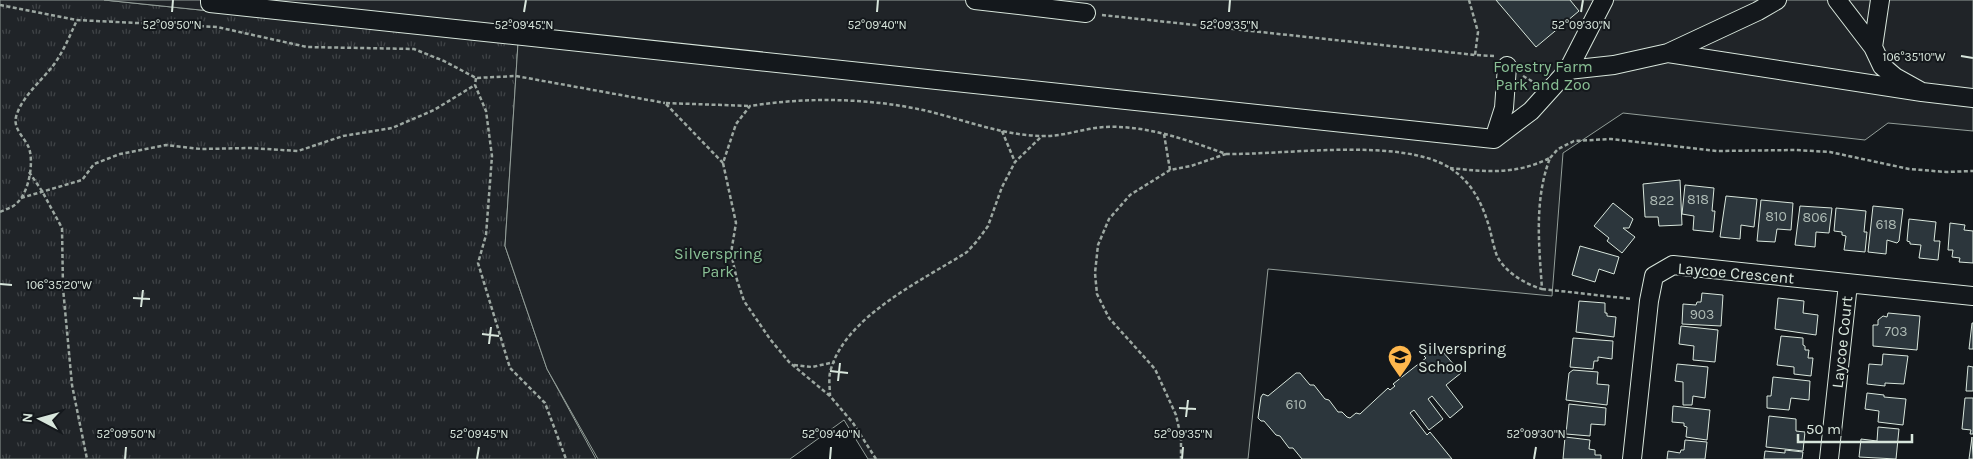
<svg xmlns="http://www.w3.org/2000/svg" width="1973" height="459" viewBox="0 0 1973 459" font-family="Karla,sans-serif">
	<style>
		.grass { fill: url(#grass-tufts); stroke: #939e99 }
		.green { fill: #202428; stroke: #939e99 }
		.building { fill: #2c363c; stroke: #d8e6dc }
		.lines { fill: none; stroke-linecap: round; stroke-linejoin: round }
		.minor-casing { stroke: #d8e6dc; stroke-width: 20 }
		.path { stroke: #9da8a2; stroke-width: 2.5; stroke-dasharray: 4 2.5; stroke-linecap: butt }
		.minor { stroke: #14181c; stroke-width: 18 }
		.ticks { fill: none; stroke: #d8e6dc; stroke-width: 2 }
		.labels { text-anchor: middle; dominant-baseline: central; stroke-width: 4; stroke-linejoin: round; paint-order: stroke }
		.number-label { font-size: 14px; fill: #adbab4 }
		.park-label { font-size: 16px; fill: #8ac095; stroke: #14181c }
		.street-label { font-size: 16px; fill: #d8e6dc; stroke: #14181c }
		.poi-label { font-size: 16px; fill: #d8e6dc; stroke: #14181c; text-anchor: start }
		.ticks-label { font-size: 12px; text-anchor: middle; fill: #d8e6dc; stroke: #14181c; stroke-width: 4; stroke-linejoin: round; paint-order: stroke }
	</style>
	<defs>
		<pattern id="grass-tufts" width="24" height="20" patternUnits="userSpaceOnUse" patternTransform="scale(1.25)"><rect width="24" height="20" fill="#202428"/><path d="M3 7l-1-3M5 7V3M7 7l1-3M15 17l-1-3M17 17v-4M19 17l1-3" fill="none" stroke="#404447"/></pattern>
	</defs>
	<rect width="100%" height="100%" fill="#14181c"/>
	<path class="grass" d="M0,0H104L518,43L505,246L547,369L596,459H0Z"/>
	<path class="green" d="M104,0H1973V131L1888,123L1865,140L1623,113L1563,153L1552,296L1268,269L1248,459H868L844,420L790,459H598L547,369L505,246L518,43Z"/>
	<path class="building" d="M1496,0H1570L1579,11L1536,47Z
		M1680,180L1682,225L1659,226L1658,217H1645L1643,184Z
		M1685,185L1714,188L1712,211H1715L1713,232L1693,230L1694,216L1682,214Z
		M1726,196L1757,199L1754,227L1741,225L1740,239L1720,237Z
		M1761,200L1793,203L1791,230L1777,229L1775,242L1757,241Z
		M1613,203L1633,219L1629,228H1623L1635,237L1622,253L1607,241L1609,238L1594,226Z
		M1800,206L1832,208L1829,233L1816,232L1815,247L1795,245Z
		M1873,206L1903,209L1899,241L1897,243L1887,240L1886,254L1868,252Z
		M1836,208L1866,211L1864,232H1867L1865,252L1844,250L1846,236L1842,235V232L1834,231Z
		M1909,219L1936,222L1934,241H1940L1938,260L1919,258L1921,245L1910,244V242L1907,241Z
		M1950,223L1965,225L1964,230L1973,231V263L1959,262L1960,258L1952,257L1953,250H1948Z
		M1580,246L1619,257L1614,274L1599,269L1595,282L1572,275Z
		M1702,293L1723,295L1721,326L1682,324L1683,304L1696,305L1697,302H1701Z
		M1778,298L1804,301L1803,313L1818,315L1816,335L1775,329Z
		M1579,301L1605,303V313H1607V316L1616,317L1614,337L1576,332Z
		M1888,313L1920,316L1917,350L1873,346V325H1878V320L1883,316L1887,317Z
		M1972,323H1973V349H1969Z
		M1681,326L1718,330L1715,362L1693,360L1694,346L1679,344Z
		M1781,336L1803,338V345L1805,346V350H1809L1808,358H1813L1811,376L1794,374V367L1777,365Z
		M1573,338L1613,341L1612,359L1598,357V361H1594L1593,369L1570,367Z
		M1437,345L1461,373L1446,385L1463,407L1450,418L1432,396L1428,399L1443,419L1429,430L1414,410L1410,413L1427,435L1430,432L1452,459H1302L1293,448H1289L1280,436L1276,435L1264,421H1261L1258,418L1261,397L1263,394L1268,396L1296,373H1300L1310,385H1314L1325,399L1329,400L1338,412H1342L1347,417L1350,418L1356,413L1360,414L1388,388L1390,390L1395,386L1393,384L1426,358L1424,356Z
		M1883,354L1908,356L1904,384L1885,383V386L1867,384L1869,364L1882,365Z
		M1677,364L1708,367L1705,398L1693,396L1692,405H1683V382L1675,381Z
		M1968,366L1973,367V391H1966Z
		M1573,370L1598,372L1597,384L1609,385L1607,405L1566,400L1569,373Z
		M1773,377L1810,381L1809,400L1791,398L1789,410L1767,408V396H1771Z
		M1867,393L1884,395V397L1906,399L1903,425L1878,422L1879,411L1865,409Z
		M1965,398H1973V434H1970L1971,430L1962,429Z
		M1569,404L1606,408L1605,425L1591,424L1590,436L1566,434Z
		M1673,406L1710,410L1707,440L1686,437L1687,427L1684,426V423L1672,422Z
		M1769,416L1796,419V431L1805,432L1803,451L1766,447Z
		M1878,427L1899,429L1896,459L1859,457L1861,439L1877,441Z
		M1565,437L1590,440L1589,449L1595,450V455H1601V459H1563Z
		M1972,437L1973,459H1969Z
		M1685,440L1707,442L1705,459H1667L1668,451L1680,453L1681,450H1684Z
		M1785,450L1803,452L1802,459H1764L1765,451L1785,453Z"/>
	<g class="lines">
		<defs>
			<path id="minor" d="M210,0V3L1494,139L1531,111L1568,70L1604,0
				M975,0L1086,13
				M1837,0L1873,47L1882,66L1895,77L1922,92L1973,98
				M1873,47L1880,0
				M1668,53L1922,92
				M1568,70L1614,65L1668,53L1758,11L1777,0
				M1494,139L1504,108L1507,66
				M1632,459L1649,301L1654,276L1673,265L1973,296
				M1829,459L1848,284"/>
		</defs>
		<use href="#minor" class="minor-casing"/>
		<path class="path" d="M1469,0L1478,32L1475,55L1494,56
			M0,5L77,20L217,27L307,47L414,49L444,61L476,78L516,76L665,103
			M1102,15L1475,55
			M1523,76L1535,83
			M476,78L475,85L486,111L492,156L486,235L478,263L510,368L545,403L566,459
			M1002,131L1015,162
			M1164,134L1170,170
			M1226,154C1285,155 1402,137 1450,168C1473,183 1483,205 1490,230C1492,238 1494,248 1497,256C1505,272 1525,284 1542,289C1539,245 1534,200 1550,158C1515,175 1487,172 1450,168
			M1550,158L1558,149L1574,141L1611,139L1717,151L1795,150L1830,152L1909,169L1946,172L1973,171
			M723,163L665,103L750,106
			M29,172L42,191L62,228L63,288L72,385L87,459
			M21,198L82,180L94,164L120,154L166,145L201,149L251,148L298,151L343,136L392,128L434,110L475,85
			M0,212C6,209 12,208 17,203C29,192 34,163 29,148C25,138 13,129 16,117C21,98 40,82 52,67C63,53 70,35 77,20
			M1542,289L1632,299
			M794,365L812,367L835,362
			M830,396L789,362L770,339L744,301L737,280L731,253L736,223L723,163L736,124L750,106C806,97 867,98 923,110C962,119 1001,135 1041,136C1063,137 1084,128 1105,127C1147,125 1187,140 1226,154L1191,166L1170,170L1130,195L1109,219L1098,245L1095,273L1097,294L1109,318L1155,369L1176,415L1181,437V459
			M876,459L853,423L830,396C830,388 828,377 831,369C846,316 923,280 967,252L977,241L988,226L1002,187L1015,162L1042,136"/>
		<use href="#minor" class="minor"/>
	</g>
	<path class="ticks" d="M172,12L173,0M524,12L526,0M877,12L878,0M1229,12L1230,0M1581,12L1583,0M1961,56L1973,58M0,284L12,285M133,298L150,299M141,307L143,290M482,334L499,336M489,344L491,327M830,371L848,373M838,381L840,363M1179,408L1196,409M1186,417L1188,400M125,459L126,447M477,459L479,447M830,459L831,447M1182,459L1183,447M1534,459L1536,447"/>
	<defs>
		<symbol id="school-pin" viewBox="-11 -11 22 30"><path d="M0 17L-7.5 6A9.5 9.5 0 1 1 7.5 6Z" fill="#ffb74d" stroke="#14181c"/><path d="M0-5L7-2L0 1L-7-2ZM-4 1L0 2.5L4 1V4Q0 6-4 4Z" fill="#111"/></symbol>
	</defs>
	<g fill-rule="evenodd">
		<use href="#school-pin" x="1386" y="343" width="28" height="38"/>
	</g>
	<g class="labels">
		<g class="number-label">
			<text x="1698" y="199">818</text>
			<text x="1662" y="200">822</text>
			<text x="1776" y="216">810</text>
			<text x="1815" y="217">806</text>
			<text x="1886" y="224">618</text>
			<text x="1702" y="314">903</text>
			<text x="1896" y="331">703</text>
			<text x="1296" y="404">610</text>
		</g>
		<g class="park-label">
			<text x="1543" y="66">Forestry Farm<tspan x="1543" dy="18">Park and Zoo</tspan></text>
			<text x="718" y="253">Silverspring<tspan x="718" dy="18">Park</tspan></text>
		</g>
		<g class="street-label">
			<text transform="translate(1736 273) rotate(5)">Laycoe Crescent</text>
			<text transform="translate(1842 342) rotate(-84)">Laycoe Court</text>
		</g>
		<g class="poi-label">
			<text x="1418" y="348">Silverspring<tspan x="1418" dy="18">School</tspan></text>
		</g>
	</g>
	<g class="ticks-label">
		<text x="172" y="29">52°09'50"N</text>
		<text x="524" y="29">52°09'45"N</text>
		<text x="877" y="29">52°09'40"N</text>
		<text x="1229" y="29">52°09'35"N</text>
		<text x="1581" y="29">52°09'30"N</text>
		<text x="1914" y="61">106°35'10"W</text>
		<text x="59" y="289">106°35'20"W</text>
		<text x="126" y="438">52°09'50"N</text>
		<text x="479" y="438">52°09'45"N</text>
		<text x="831" y="438">52°09'40"N</text>
		<text x="1183" y="438">52°09'35"N</text>
		<text x="1536" y="438">52°09'30"N</text>
	</g>
	<g transform="translate(40 419) rotate(276)" stroke="#14181c" stroke-width="4" paint-order="stroke">
	<path d="M0-4L9 19L0 12L-9 19Z" fill="#d8e6dc"/>
	<text y="-8" font-size="14" font-weight="bold" text-anchor="middle" fill="#d8e6dc">N</text>
	</g>
	<path d="M1798 434v8h114v-8" fill="none" stroke="#d8e6dc" stroke-width="2.5"/>
	<text x="1806" y="434" font-size="15" fill="#d8e6dc" stroke="#14181c" stroke-width="4" paint-order="stroke">50 m</text>
</svg>
